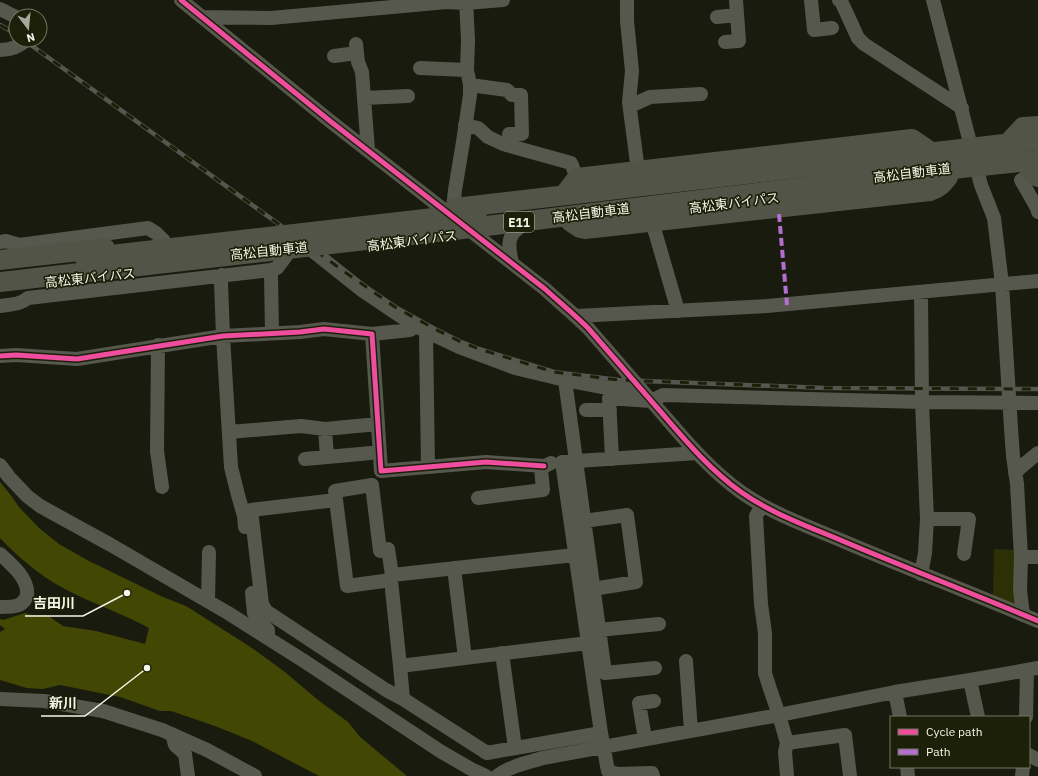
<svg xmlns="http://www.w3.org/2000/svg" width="1038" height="776" viewBox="0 0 1038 776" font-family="'IBM Plex Sans','Noto Sans JP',sans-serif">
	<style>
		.green { fill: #2b3005 }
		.water { fill: #424804 }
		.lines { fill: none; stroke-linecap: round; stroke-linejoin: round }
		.minor { stroke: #56584e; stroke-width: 14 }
		.highway { stroke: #525447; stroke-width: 20 }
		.rail-casing { stroke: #55574e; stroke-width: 4.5 }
		.rail { stroke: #1d2009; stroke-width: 3; stroke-dasharray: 9; stroke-linecap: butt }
		.highway-bridge { stroke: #525447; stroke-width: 20 }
		.quiet { stroke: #b36fd0; stroke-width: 4; stroke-dasharray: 8 4; stroke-linecap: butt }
		.cycleway-casing { stroke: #1d2009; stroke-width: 8 }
		.cycleway { stroke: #ef4d9e; stroke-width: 5 }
		.labels { text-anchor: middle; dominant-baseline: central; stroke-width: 3.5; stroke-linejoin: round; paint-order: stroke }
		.shield { fill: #1d2009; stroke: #b3b6a5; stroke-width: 1 }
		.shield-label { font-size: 12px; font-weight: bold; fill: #f3f6e8 }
		.street-label { font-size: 13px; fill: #f3f6e8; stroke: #1d2009 }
		.leader { fill: none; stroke: #f3f6e8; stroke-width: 1.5 }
		.callout-dot { fill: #f3f6e8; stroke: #1d2009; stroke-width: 1.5 }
		.callout-label { font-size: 14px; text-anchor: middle; font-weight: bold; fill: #f3f6e8; stroke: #1d2009; stroke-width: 3.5; stroke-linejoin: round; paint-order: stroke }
	</style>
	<rect width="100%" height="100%" fill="#191b0e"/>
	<path class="green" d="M994,549L1018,550L1020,608L993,597Z"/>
	<path class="water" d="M0,482L13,498L18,506L39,528L59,544L87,560L163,597L186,606L249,646L285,672L318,700L348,722L360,737L407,776H319L252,741L215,726L171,711H160L120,697L60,685L43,689L27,688L0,680V632L5,629L0,625V619L3,620L25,613L31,615H47L63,626L96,631L145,644L149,628C121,613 91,603 63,588C39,575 18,557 0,538Z"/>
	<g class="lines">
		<path class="minor" d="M181,0L330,121L545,289C559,302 574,314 588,328C612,356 636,383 660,411C685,440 709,469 741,492C772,514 810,527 845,542C909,569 974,594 1038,621
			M627,0V21L632,71L629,102L637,163L639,171
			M811,0L814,30L832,28
			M839,0L841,1L858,38L864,44L962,108
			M933,0L981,185L994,218L1002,284L1011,428L1013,456L1017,484L1021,557L1020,590L1023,615
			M0,9L16,17
			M202,17L271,18L447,2L466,3L503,0
			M717,17L737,15
			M725,42L739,41L736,0
			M356,44L358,62L362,72L368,150
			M0,50C10,50 19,47 26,40
			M334,56L357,53
			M420,68L467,70
			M470,85L507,90L512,95H521L522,134H509
			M364,98L408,96
			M630,106L650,97L701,94
			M465,125L478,128L488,137L503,144L571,163L577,178
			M1021,180L1037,208L1038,212
			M453,208L455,190L463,142L470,95V85L467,70L468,40L466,0
			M652,222L656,235L678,311
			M0,242L6,241L19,245V253
			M19,245L148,228L156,233L164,241
			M314,252L363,291L415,326L459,347L515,368L565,380L601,387L641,389
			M512,263C509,250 506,235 519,228
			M222,275L221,282L223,336L231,467L238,495L244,516L245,527
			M271,275L272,333
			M921,292L922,402L927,519L925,553L921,574
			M0,306C12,304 19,305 28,298L271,270L277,268L286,256
			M576,316L767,306L1038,281
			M426,332L428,467
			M372,334L410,330L415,326
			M158,345L157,451L162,487
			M0,356L16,355L77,359L223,336L300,332L324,329L372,334L381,471L486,462L544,466
			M565,380L605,673L655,668
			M586,410H610
			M325,429L327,457L371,453
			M229,432L301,426L325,429L378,424
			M305,459L327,457
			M612,459L609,398L651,401L663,395L922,402L1038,403
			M0,465L9,477L27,496L40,506L111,545L228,613L304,661L440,751L471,769L486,776
			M1015,473L1021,467L1038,453
			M478,498L543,490L541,468L551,463
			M336,500L335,491L372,485L380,551L388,549L392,575
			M762,505L756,516L761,604L765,633V673L770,689L779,715L787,743L785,752L787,776
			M927,519H969L964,554
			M584,521L627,515L636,582L593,589
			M0,554C11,564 29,579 27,595C26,599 23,603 19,605C14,607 6,607 0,607
			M575,555L392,575L391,580L400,666L588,643
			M1021,557H1038
			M454,568L465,658
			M391,580L347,586L336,500L251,510L262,604L266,611L386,690L403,699
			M252,593L254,613L258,620L268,630V635
			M208,601L209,552
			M599,630L659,624
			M502,653L515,748
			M686,661L691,731
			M400,666L403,699L487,753L601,733
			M970,680L978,717
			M895,692L900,717
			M0,699L44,701L103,711L162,730L207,750L255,776
			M1026,717L1027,670
			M172,734L175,745L185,754L188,776
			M645,739L639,703L654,701
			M787,743L845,735L850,776
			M1029,755L1038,760
			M907,767L908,776
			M497,776C510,766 527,763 543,758L779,715L895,692L970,680L1038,668
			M653,776L652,773L617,774L608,771L601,733L562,462L697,453
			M1022,776L1023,767"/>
		<path class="highway" d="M1008,143L1023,127L1038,126
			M1028,168L1034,175L1038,177
			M564,195L577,178L912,139L931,152
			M455,208L1038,140
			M571,222L580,228L585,229L930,191C939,188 943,184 948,177
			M0,260L105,248"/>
		<defs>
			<path id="rail" d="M0,25L16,34
				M24,40L349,275L395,307L435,329L459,341L479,349L554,372L619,380L825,388L1038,389"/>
		</defs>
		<use href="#rail" class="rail-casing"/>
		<use href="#rail" class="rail"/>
		<path class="highway-bridge" d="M85,258L477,213
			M0,282L462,229L952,169L1038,160"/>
		<path class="quiet" d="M779,214L787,305"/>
		<defs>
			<path id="cycleway" d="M181,0L330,121L545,289C559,302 574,314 588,328C612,356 636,383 660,411C685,440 709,469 741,492C772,514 810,527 845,542C909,569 974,594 1038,621
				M0,356L16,355L77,359L223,336L300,332L324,329L372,334L381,471L486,462L544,466"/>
		</defs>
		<use href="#cycleway" class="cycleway-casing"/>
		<use href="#cycleway" class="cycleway"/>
	</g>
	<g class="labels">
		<rect class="shield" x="504" y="212" width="30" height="20" rx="3"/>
		<g class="shield-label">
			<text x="519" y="222">E11</text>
		</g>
		<g class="street-label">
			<text transform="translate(912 173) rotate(-7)">高松自動車道</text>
			<text transform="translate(734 203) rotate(-7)">高松東バイパス</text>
			<text transform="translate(591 213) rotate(-7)">高松自動車道</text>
			<text transform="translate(412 241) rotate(-7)">高松東バイパス</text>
			<text transform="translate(269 251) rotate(-6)">高松自動車道</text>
			<text transform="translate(90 278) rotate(-6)">高松東バイパス</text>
		</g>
	</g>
	<path class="leader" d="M127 593L83 616H25M147 668L85 716H41"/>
	<g class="callout-dot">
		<circle cx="127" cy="593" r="4"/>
		<circle cx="147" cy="668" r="4"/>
	</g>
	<g class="callout-label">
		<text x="54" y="608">吉田川</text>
		<text x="63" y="708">新川</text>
	</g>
	<rect x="890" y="716" width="140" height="52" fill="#1d2009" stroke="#737662"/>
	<rect x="898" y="729" width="20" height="6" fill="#ef4d9e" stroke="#737662"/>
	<text x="926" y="736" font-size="12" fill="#f3f6e8">Cycle path</text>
	<rect x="898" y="749" width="20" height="6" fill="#b36fd0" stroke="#737662"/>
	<text x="926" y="756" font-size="12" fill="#f3f6e8">Path</text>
	<g transform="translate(28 28) rotate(164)"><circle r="19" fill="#1d2009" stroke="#737662"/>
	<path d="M0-3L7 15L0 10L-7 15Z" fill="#a7a99c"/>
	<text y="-6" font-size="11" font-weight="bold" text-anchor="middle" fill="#f3f6e8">N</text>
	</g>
</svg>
